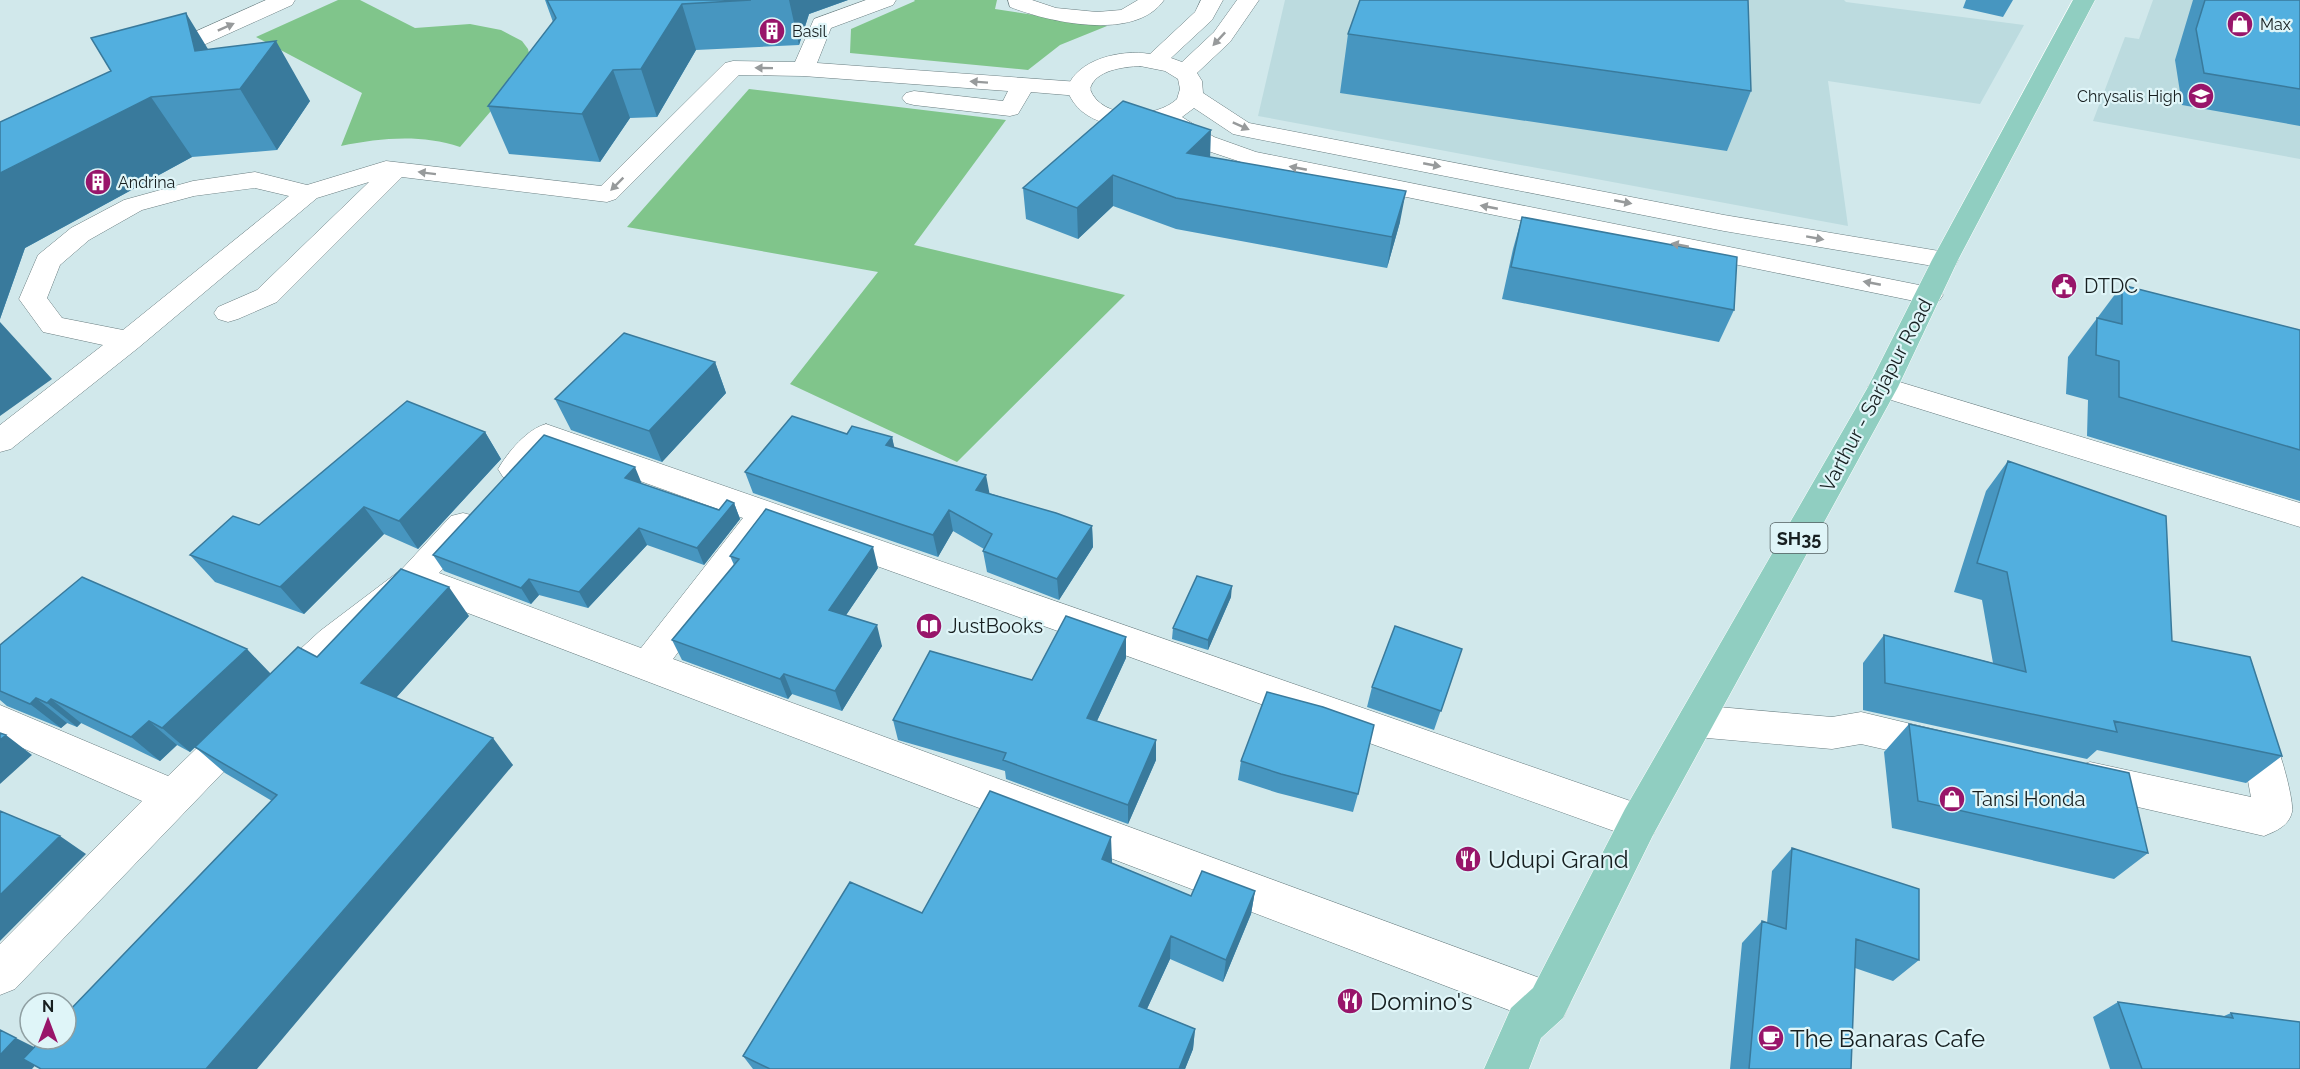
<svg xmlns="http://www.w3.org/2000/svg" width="2300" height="1069" viewBox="0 0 2300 1069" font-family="Raleway,sans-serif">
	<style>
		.built { fill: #bcdbdf }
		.green { fill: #80c58b }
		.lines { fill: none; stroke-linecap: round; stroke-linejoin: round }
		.street-casing { stroke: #697d80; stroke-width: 1 }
		.secondary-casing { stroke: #697d80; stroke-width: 1 }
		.primary-casing { stroke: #fff; stroke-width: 1 }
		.street { fill: #fff; fill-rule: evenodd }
		.secondary { fill: #fff; fill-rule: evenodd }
		.primary { fill: #90cec1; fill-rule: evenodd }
		.wall { fill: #4796c0 }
		.shaded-wall { fill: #397a9c }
		.building { fill: #52afdf; stroke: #397a9c; stroke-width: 1.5 }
		.oneway { fill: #979a9b }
		.labels { text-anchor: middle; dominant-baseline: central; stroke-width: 4.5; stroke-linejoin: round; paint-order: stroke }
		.far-poi-label { font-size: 16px; fill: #171f20; stroke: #dff5f8; text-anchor: start }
		.shield { fill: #dff5f8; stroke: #535f61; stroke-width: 1.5 }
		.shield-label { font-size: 18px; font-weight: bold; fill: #171f20 }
		.poi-label { font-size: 20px; fill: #171f20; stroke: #dff5f8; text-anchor: start }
		.street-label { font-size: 20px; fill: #171f20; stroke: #dff5f8 }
		.near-poi-label { font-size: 24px; fill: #171f20; stroke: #dff5f8; text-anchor: start }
	</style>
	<rect width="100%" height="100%" fill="#d1e8eb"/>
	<path class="built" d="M1285,0H1844L1846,2L2024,25L1980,104L1828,81L1848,226L1258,116Z
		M2153,0H2295L2300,21V159L2093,121L2125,37L2139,39Z"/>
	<path class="green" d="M338,0H360L415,28L470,24L501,30L522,41L528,49L530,57L503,97L460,147C420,134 381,138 341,146L362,93L256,37Z
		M914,0H997L995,9L1107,26L1060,45L1028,70L850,53L851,29L915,1Z
		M749,89L1006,120L914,245L1125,295L957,462L790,384L878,272L627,227Z"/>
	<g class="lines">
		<defs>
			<path id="street" d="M266,0H295L292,5L168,61L160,63L152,61L149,56L152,51Z
				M866,0H896L893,5L831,28L817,63L1079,82L1087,84L1091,89L1087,94L1079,96L1031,92L1018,114L1010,116L914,105L906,103L902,98L906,93L914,91L1003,101L1008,91L803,76L739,75L616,199L607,202L402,177L277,302L238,319L228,322L218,319L214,313L218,307L257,290L369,182L317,198L138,348L11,449L0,452V425L103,345L43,332L19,299L38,255L71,228L124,200L193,181L255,172L307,185L386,161L601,186L725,63L733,61L795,62L814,19ZM255,188L289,196L123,330L62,318L47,298L60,265L89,240L142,210L194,196Z
				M1008,0H1032L1056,8L1097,12L1121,10L1138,0H1164C1135,42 1049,22 1010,7Z
				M1883,377L2300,503V527L1872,394L1868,387L1872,380Z
				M546,424L1639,804L1653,809L1659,822L1653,835L1639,840L771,528L673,659L1548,981L1563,988L1570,1003L1563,1018L1548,1025L418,594L344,651L297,698L284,702L271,698L266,687L271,676L320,631L402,569L451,516L463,513L475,516L479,525L475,534L439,573L641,648L743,518L551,449C537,464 526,484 503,477L498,469C508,452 527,429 546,424Z
				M0,705L168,776L230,716L243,711L256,716L262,727L256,738L15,989L0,995V944L142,801L0,738Z
				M1696,705L1832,717L1861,712L1953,734L1959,746L1953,758L1940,762L1861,744L1832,749L1696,737L1683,732L1677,721L1683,710Z
				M2262,737L2275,742C2281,753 2294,801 2292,812C2289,826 2276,831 2264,836L2090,796L2076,791L2071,779L2076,767L2090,762L2251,797L2243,754L2249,742Z"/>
			<path id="secondary" d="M1201,0H1223L1212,20L1171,58L1182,62L1214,32L1237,0H1259L1230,42L1197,73L1202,81L1203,93L1249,123L1724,215L1945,252L1955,254L1958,260L1955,266L1945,268L1724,231L1242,136L1233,134L1194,108L1182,117L1214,137L1256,152L1939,289L1943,295L1939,301L1929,304L1250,165L1196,147L1162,123C1128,131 1079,127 1067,89C1076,59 1122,49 1150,54L1195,12ZM1140,66L1165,71L1178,79L1180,89L1177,99C1156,119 1101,120 1090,89C1095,70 1123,67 1140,66Z"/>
			<path id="primary" d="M2073,0H2095L1958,260L1898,387L1653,835L1563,1018L1541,1038L1529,1069H1484L1511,1008L1533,988L1625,809L1868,387L1932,260Z"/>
		</defs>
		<use href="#street" class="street-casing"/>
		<use href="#secondary" class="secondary-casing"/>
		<use href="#primary" class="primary-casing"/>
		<use href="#street" class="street"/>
		<use href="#secondary" class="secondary"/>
		<use href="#primary" class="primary"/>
	</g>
	<path class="wall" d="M545,0H848L809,14L799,45L696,50L657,117L630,118L600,162L509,154L488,106L553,22Z
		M1966,0H2013L2003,17L1963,8Z
		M2193,0H2300V126L2182,105L2175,60Z
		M1348,34L1751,91L1727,151L1340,93Z
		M208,49L310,101L277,150L192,157L25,248L0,319V122L111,71Z
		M1210,157L1400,222L1387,268L1176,229L1113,206L1078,239L1026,219L1023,188Z
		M1522,217L1734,310L1719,342L1502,299L1513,249Z
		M2122,285L2300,330V501L2087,436L2088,400L2066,394L2068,357Z
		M715,362L726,393L662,462L571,430L555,399Z
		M485,432L501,459L418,549L384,534L304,614L215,582L190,555L259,525Z
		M847,434L892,437L894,448L989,493L1092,526L1093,547L1059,600L987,572L983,551L984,549L953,531L938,557L753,493L745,472Z
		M2008,461L2172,641L2282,756L2246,783L2097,750L2087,759L1863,710V663L1884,635L1993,663L1982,600L1954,592L1986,491Z
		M642,484L719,510L734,503L740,519L704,565L647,545L588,608L539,595L531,604L444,571L433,555Z
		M730,556L878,568L846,615L882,646L842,711L792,694L788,699L682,660L672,640L734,565Z
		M1231,597L1208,650L1172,639L1173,628Z
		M469,616L396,698L513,765L34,1047L272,801L225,773L195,747L190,752L177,745L160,761L81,723L77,727L67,723L61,728L7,706L0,700V645L271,674L317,657Z
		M1462,649L1434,730L1367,707L1372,687Z
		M1126,658L1097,721L1156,760L1128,824L1006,779L1005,771L898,740L893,720L1032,680Z
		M1909,724L2148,853L2114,879L1892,828L1884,752Z
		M1241,761L1358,794L1353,812L1278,793L1238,780Z
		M1792,848L1919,960L1893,981L1855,968L1851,1069H1730L1742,943L1762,921L1767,923L1772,871Z
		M1112,861V863L1191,896L1255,891L1251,914L1223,982L1170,959L1147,1009L1195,1029L1193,1049L1185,1069H753L743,1056L922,913Z
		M2118,1002L2224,1016L2231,1013L2300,1069H2110L2093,1017Z"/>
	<path class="shaded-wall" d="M789,0H848L809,14L799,45Z
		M682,4L696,50L657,117L641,69Z
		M186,13L222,72L195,51Z
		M276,41L310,101L277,150L240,89Z
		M613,70L630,118L600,162L582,114Z
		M151,97L192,157L25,248L0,319V173Z
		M1211,130L1210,161L1187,153Z
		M1113,175V206L1078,239L1077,208Z
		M1406,191L1400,222L1387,268L1392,237Z
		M0,322L52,379L0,416Z
		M715,362L726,393L662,462L649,431Z
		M485,432L501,459L418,549L399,521Z
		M892,437L897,459L886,445Z
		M635,467L642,484L625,478Z
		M986,475L990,496L976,490Z
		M734,503L740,519L704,565L697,548Z
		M364,507L384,534L304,614L280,587Z
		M949,510L953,531L938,557L933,535Z
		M1092,526L1093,547L1059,600L1057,579Z
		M639,528L647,545L588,608L579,592Z
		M873,547L878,568L836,630L829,610Z
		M529,579L539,595L531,604L521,588Z
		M1232,586L1231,597L1208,650V640Z
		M449,587L469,616L385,710L361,683Z
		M877,625L882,646L842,711L835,691Z
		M1126,637V658L1089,738L1087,718Z
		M247,649L271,674L190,752L162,728Z
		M784,674L792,694L788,699L780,679Z
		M36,698L67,723L61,728L30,704Z
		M51,699L81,723L77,727L47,703Z
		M149,721L177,745L160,761L131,737Z
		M6,735L32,755L0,784V740Z
		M493,738L513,765L257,1069H206Z
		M1156,740V760L1128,824V805Z
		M60,836L86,854L0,941V895Z
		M1111,837L1112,861L1103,882L1102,859Z
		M1255,891L1251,914L1223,982L1226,960Z
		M1171,936L1170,959L1139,1026V1006Z
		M1195,1029L1193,1049L1185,1069H1179Z
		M0,1030L46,1053L32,1069H0Z"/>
	<path class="building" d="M547,0H751L682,4L641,69L613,70L582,114L488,106L556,18Z
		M1360,0H1748L1751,91L1348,34Z
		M2205,0H2300V89L2204,73L2196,29Z
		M186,13L195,51L276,41L240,89L151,97L0,173V122L111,71L91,38Z
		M1123,101L1211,130L1187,153L1406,191L1392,237L1176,198L1113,175L1077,208L1023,188Z
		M1522,217L1737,257L1734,310L1511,267Z
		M2122,285L2300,330V450L2119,397V361L2096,355L2097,318L2122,324Z
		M624,333L715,362L649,431L555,399Z
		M407,401L485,432L399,521L364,507L280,587L190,555L233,516L259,525Z
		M792,416L847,434L852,426L892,437L886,445L986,475L976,490L1056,513L1092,526L1057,579L983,551L992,534L949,510L933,535L745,472Z
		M544,435L635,467L625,478L719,510L727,500L734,503L697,548L639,528L579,592L529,579L521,588L433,555Z
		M2008,461L2166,516L2172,641L2250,657L2282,756L2114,721L2117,732L1885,683L1884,635L2026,672L2007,572L1977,563Z
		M766,509L873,547L829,610L877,625L835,691L784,674L780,679L672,640L739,559L730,556Z
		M401,569L449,587L361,683L493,738L206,1069H41L23,1059L42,1039H66V1014L277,795L195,747L298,647L317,657Z
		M1197,576L1232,586L1208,640L1173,628Z
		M82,577L247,649L162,728L149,721L131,737L51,699L47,703L36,698L30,704L0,691V645Z
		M1066,616L1126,637L1087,718L1156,740L1128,805L1003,760L1006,753L893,720L930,651L1032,680Z
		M1395,626L1462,649L1441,711L1372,687Z
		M1267,692L1323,707L1374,725L1358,794L1281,774L1241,761Z
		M1909,724L2129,773L2148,853L1918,801Z
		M0,733L6,735L0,740Z
		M990,791L1111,837L1102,859L1191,896L1202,871L1255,891L1226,960L1171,936L1139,1006L1195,1029L1179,1069H770L743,1056L850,882L922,913Z
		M0,811L60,836L0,895Z
		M1792,848L1919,889V960L1856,939L1851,1069H1749L1762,921L1786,929Z
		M2118,1002L2233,1018L2231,1013L2300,1022V1069H2142Z
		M0,1030L16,1038L0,1055Z"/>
	<defs><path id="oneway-solid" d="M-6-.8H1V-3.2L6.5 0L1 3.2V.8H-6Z" transform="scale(1.5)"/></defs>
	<g class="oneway">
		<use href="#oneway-solid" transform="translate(226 27) rotate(-24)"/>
		<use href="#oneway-solid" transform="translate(1219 39) rotate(133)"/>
		<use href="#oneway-solid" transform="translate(764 68) rotate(-179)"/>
		<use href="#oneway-solid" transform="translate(979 82) rotate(-176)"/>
		<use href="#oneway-solid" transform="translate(1241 126) rotate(24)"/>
		<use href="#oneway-solid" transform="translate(1432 165) rotate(11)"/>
		<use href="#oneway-solid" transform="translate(1298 168) rotate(-169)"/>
		<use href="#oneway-solid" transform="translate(427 173) rotate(-173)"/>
		<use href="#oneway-solid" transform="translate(617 184) rotate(135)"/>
		<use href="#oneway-solid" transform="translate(1623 202) rotate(11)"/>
		<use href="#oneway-solid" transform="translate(1489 207) rotate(-169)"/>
		<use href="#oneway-solid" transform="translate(1815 238) rotate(10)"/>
		<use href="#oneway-solid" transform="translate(1680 245) rotate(-169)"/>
		<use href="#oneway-solid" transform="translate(1872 283) rotate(-169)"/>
	</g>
	<defs>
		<symbol id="shop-disc" viewBox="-11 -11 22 22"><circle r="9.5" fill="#98156a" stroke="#dff5f8"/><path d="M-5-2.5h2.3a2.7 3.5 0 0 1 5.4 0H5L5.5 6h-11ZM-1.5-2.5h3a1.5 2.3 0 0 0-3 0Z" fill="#fff"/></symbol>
		<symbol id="building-disc" viewBox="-11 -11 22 22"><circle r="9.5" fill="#98156a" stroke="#dff5f8"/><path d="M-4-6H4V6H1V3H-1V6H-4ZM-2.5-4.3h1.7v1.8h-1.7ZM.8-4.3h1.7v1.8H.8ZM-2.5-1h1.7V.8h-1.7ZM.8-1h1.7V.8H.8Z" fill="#fff"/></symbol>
		<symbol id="school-disc" viewBox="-11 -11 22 22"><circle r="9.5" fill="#98156a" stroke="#dff5f8"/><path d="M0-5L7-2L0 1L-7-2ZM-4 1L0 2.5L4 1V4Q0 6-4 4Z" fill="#fff"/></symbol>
		<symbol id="civic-disc" viewBox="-11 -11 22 22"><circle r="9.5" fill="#98156a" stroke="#dff5f8"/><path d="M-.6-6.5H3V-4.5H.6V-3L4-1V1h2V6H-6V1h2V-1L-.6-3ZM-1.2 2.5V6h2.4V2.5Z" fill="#fff"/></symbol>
		<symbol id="library-disc" viewBox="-11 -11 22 22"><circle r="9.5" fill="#98156a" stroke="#dff5f8"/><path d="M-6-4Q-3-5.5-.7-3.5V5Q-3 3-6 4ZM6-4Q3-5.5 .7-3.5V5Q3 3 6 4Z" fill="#fff"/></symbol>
		<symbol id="restaurant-disc" viewBox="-11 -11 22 22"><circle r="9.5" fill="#98156a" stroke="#dff5f8"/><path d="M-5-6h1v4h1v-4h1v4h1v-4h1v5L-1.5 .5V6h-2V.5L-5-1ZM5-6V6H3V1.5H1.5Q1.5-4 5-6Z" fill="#fff"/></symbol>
		<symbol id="cafe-disc" viewBox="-11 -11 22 22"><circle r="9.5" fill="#98156a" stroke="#dff5f8"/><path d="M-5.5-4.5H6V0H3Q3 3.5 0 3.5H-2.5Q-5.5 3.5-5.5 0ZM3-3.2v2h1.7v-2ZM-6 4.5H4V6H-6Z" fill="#fff"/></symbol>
	</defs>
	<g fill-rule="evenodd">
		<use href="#shop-disc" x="2225" y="9" width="30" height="30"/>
		<use href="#building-disc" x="757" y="16" width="30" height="30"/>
		<use href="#school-disc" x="2186" y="81" width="30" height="30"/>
		<use href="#building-disc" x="83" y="167" width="30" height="30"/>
		<use href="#civic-disc" x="2049" y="271" width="30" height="30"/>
		<use href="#library-disc" x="914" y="611" width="30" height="30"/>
		<use href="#shop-disc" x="1937" y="784" width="30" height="30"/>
		<use href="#restaurant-disc" x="1453" y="844" width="30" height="30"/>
		<use href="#restaurant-disc" x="1335" y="986" width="30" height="30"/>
		<use href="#cafe-disc" x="1756" y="1023" width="30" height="30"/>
	</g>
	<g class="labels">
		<g class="far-poi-label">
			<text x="2260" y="24">Max</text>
			<text x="792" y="31">Basil</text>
			<text x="2182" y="96" text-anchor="end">Chrysalis High</text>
			<text x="118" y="182">Andrina</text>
		</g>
		<rect class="shield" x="1770.5" y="523" width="57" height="30" rx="4.5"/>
		<g class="shield-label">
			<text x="1799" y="538">SH35</text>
		</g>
		<g class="poi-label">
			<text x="2084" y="286">DTDC</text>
			<text x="948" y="626">JustBooks</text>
			<text x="1972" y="799">Tansi Honda</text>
		</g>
		<g class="street-label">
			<text transform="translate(1876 395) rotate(-62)">Varthur - Sarjapur Road</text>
		</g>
		<g class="near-poi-label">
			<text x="1488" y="859">Udupi Grand</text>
			<text x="1370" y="1001">Domino's</text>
			<text x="1790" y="1038">The Banaras Cafe</text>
		</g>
	</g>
	<g transform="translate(48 1021)"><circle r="28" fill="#dff5f8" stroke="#8f9fa2" stroke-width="1.5"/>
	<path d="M0-4.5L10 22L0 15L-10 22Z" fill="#98156a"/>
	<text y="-9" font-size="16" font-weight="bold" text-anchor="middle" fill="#171f20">N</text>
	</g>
</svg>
